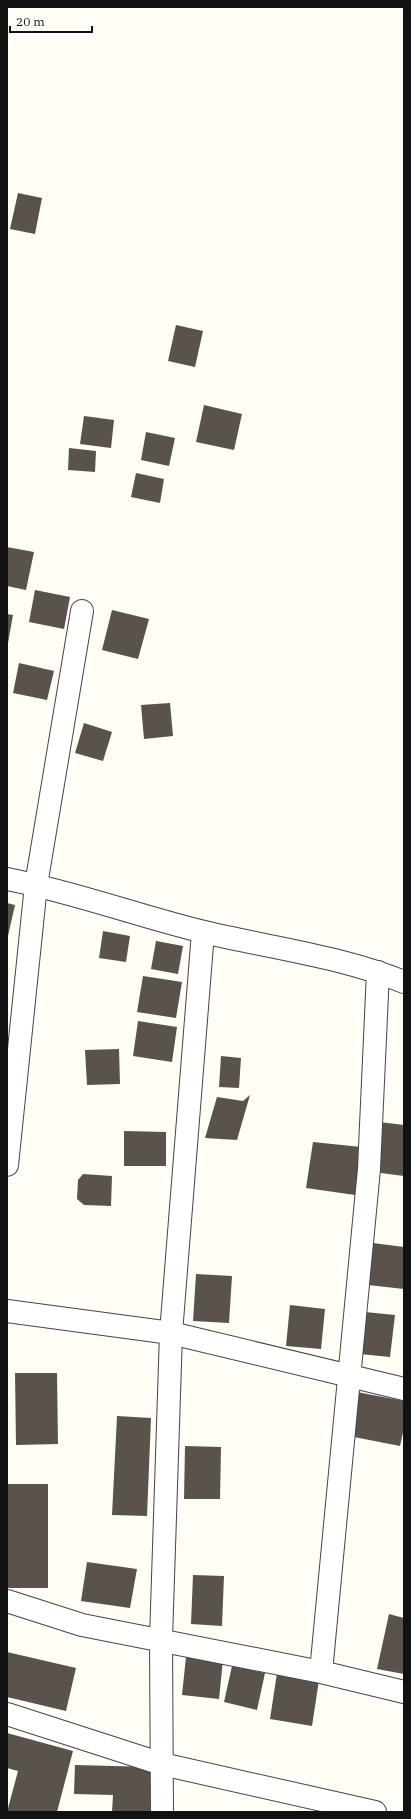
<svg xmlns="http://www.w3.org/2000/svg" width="411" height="1819" viewBox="0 0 411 1819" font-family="'IBM Plex Serif',serif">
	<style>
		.building { fill: #5a524d }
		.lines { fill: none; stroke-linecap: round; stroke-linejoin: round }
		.minor-casing { stroke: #444; stroke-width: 24 }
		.minor { stroke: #fff; stroke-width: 22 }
	</style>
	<rect width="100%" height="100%" fill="#fffdf5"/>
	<path class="building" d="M18,193L42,198L35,234L10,229Z
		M176,325L203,331L195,367L168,361Z
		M204,405L242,414L234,450L196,442Z
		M84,416L114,420L111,448L80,444Z
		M146,432L175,438L169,466L141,460Z
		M69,448L96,451L95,472L68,470Z
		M136,473L164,479L160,503L131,497Z
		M7,547L34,552L26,590L7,586Z
		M35,590L70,597L64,629L29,622Z
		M112,610L149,619L138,659L102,650Z
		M7,614L13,615L8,643H7Z
		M19,663L54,671L47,700L13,693Z
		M170,703L173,736L144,739L141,705Z
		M84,723L112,732L103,761L75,753Z
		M7,903L15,905L8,936H7Z
		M103,931L130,936L126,962L99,958Z
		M156,941L183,946L178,974L151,969Z
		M143,976L182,982L176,1018L137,1012Z
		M138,1021L177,1027L172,1062L133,1056Z
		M119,1049L120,1084L87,1085L85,1050Z
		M221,1056L241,1058L239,1088L219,1087Z
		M250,1095L237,1140L205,1138L217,1097L243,1101Z
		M379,1122L404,1125V1176L373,1172Z
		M124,1131L166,1132V1166H124Z
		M313,1142L361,1147L355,1195L306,1188Z
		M83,1174L112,1176L111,1206L84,1205L77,1199L78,1180Z
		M373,1243L404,1247V1289L368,1285Z
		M196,1274L232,1276L229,1323L193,1321Z
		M290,1305L325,1309L321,1349L286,1346Z
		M365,1312L395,1315L390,1357L360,1354Z
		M15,1373H57L58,1444L16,1445Z
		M357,1392L404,1401V1428L400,1446L349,1436Z
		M117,1416L151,1418L147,1516L112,1515Z
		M185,1446L221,1447L220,1499H184Z
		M7,1484H48V1588H7Z
		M87,1562L137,1569L130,1608L81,1601Z
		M193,1575L224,1576L222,1626L191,1624Z
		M389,1614L404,1618V1674L377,1669Z
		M7,1652L76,1668L66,1711L7,1697Z
		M186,1657L223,1660L219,1699L182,1695Z
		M232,1666L265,1673L257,1710L224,1702Z
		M277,1673L319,1680L312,1726L270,1719Z
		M7,1733L73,1751L57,1812H7L18,1771L7,1768Z
		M75,1765L151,1767L150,1812H112L113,1795L74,1794Z"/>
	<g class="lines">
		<defs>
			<path id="minor" d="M7,879C74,892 138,916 204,932C271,948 340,956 404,982
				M7,1165L36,885L82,611
				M7,1311L171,1333L404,1389
				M7,1601L82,1625L321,1672L404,1692
				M321,1672L369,1169L378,972
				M7,1714L162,1764L375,1812
				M162,1812L161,1639L171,1333L203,932"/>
		</defs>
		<use href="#minor" class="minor-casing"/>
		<use href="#minor" class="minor"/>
	</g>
	<rect width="411" height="1819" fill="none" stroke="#111111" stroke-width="16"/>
	<path d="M10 26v6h82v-6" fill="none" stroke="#111111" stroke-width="2"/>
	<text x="16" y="26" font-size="12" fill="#111111" stroke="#ffffff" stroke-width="3" paint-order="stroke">20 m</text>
</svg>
